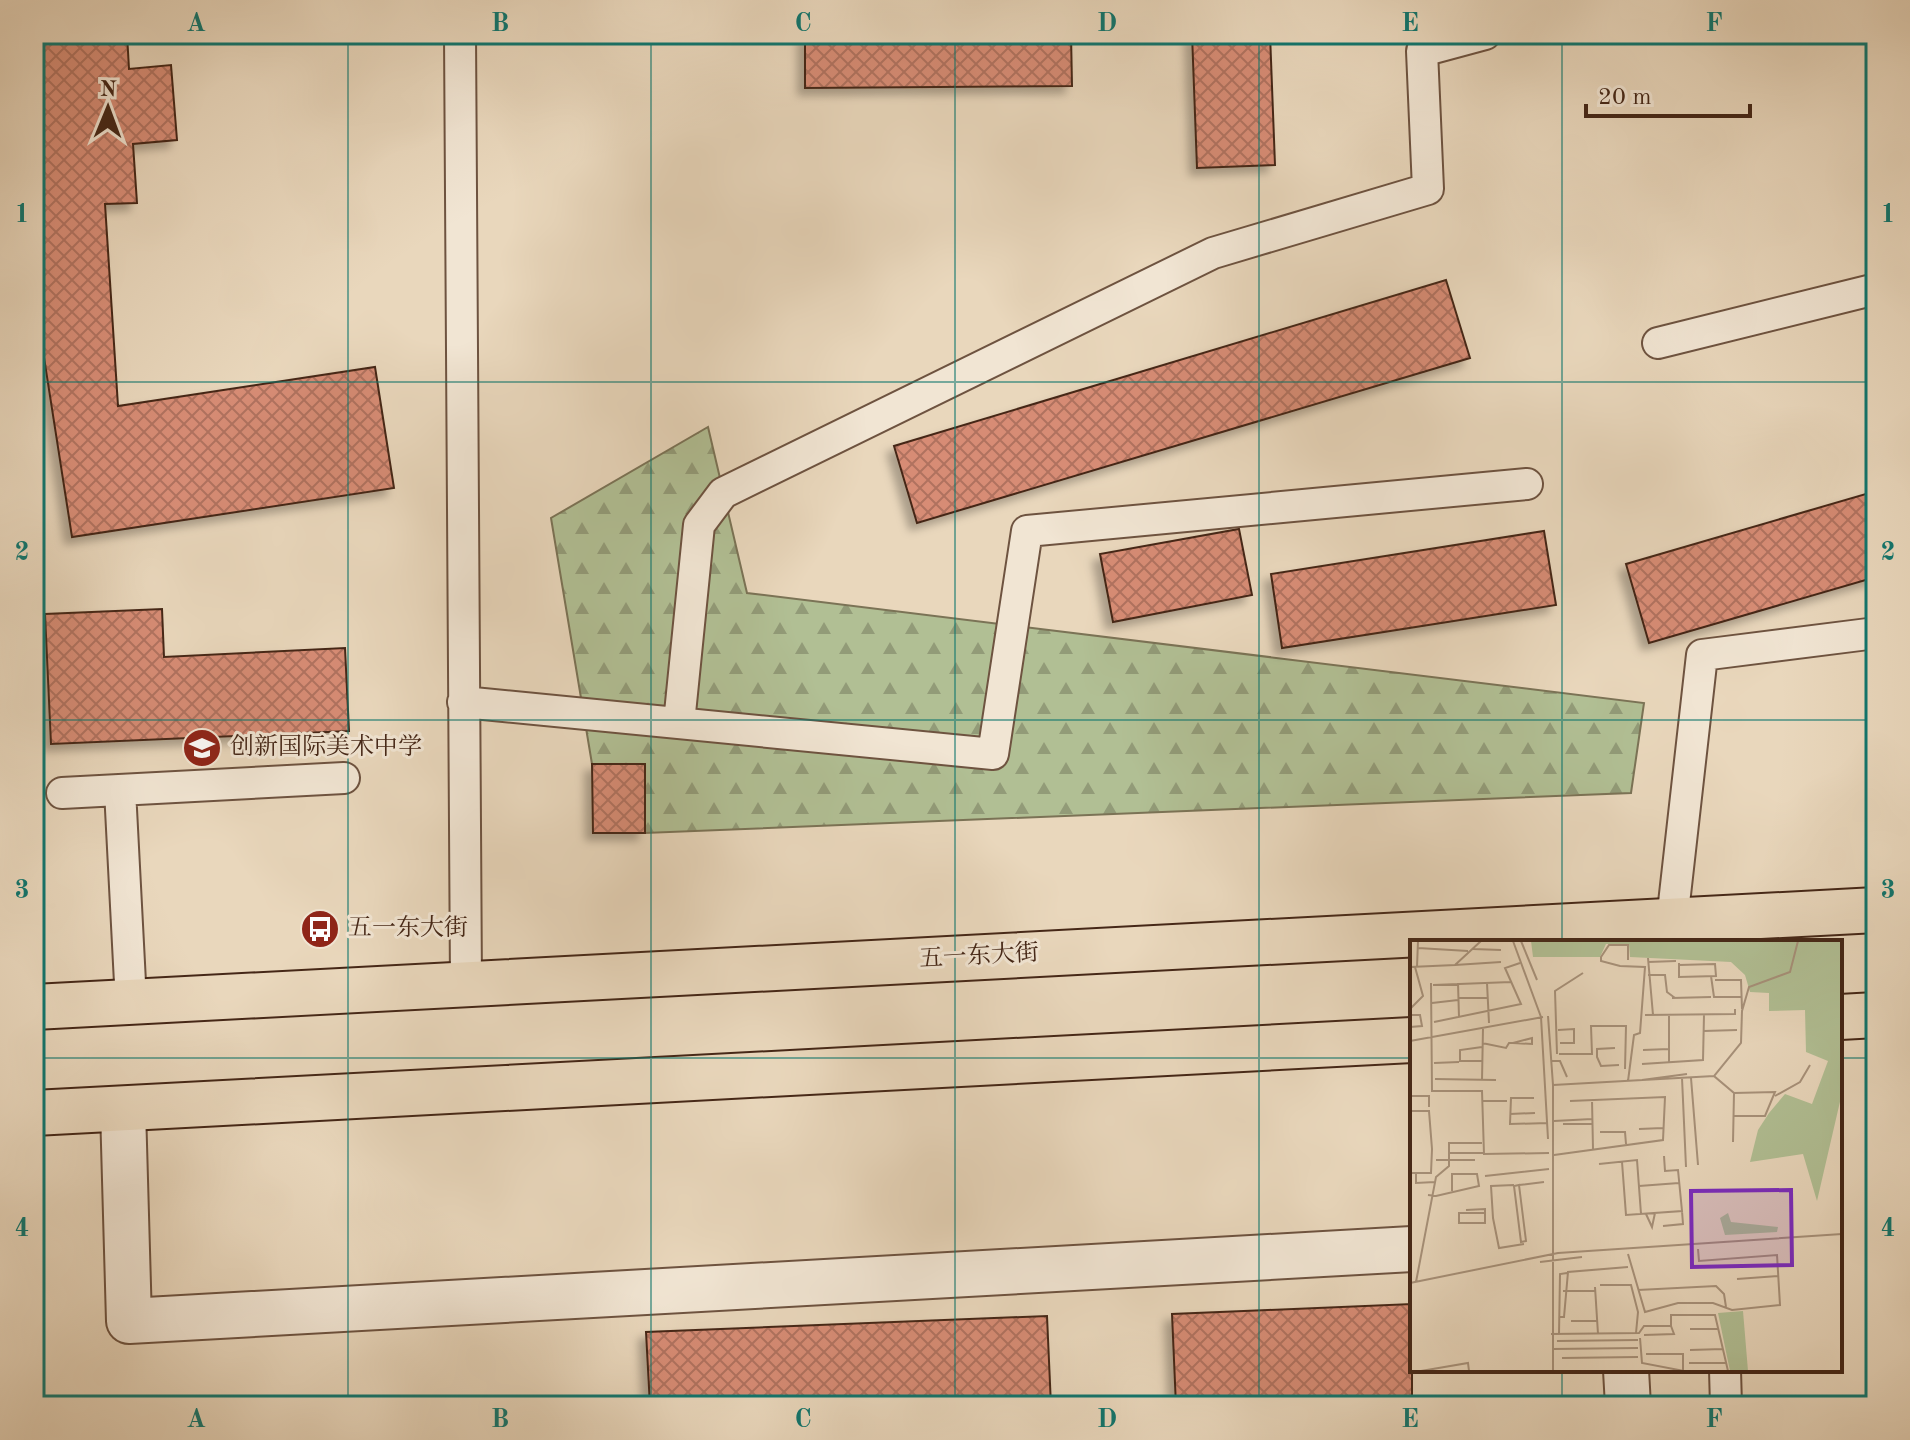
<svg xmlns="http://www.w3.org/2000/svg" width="1910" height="1440" viewBox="0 0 1910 1440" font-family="'Old Standard TT','Noto Serif SC',serif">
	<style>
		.forest { fill: url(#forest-firs); stroke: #7b7356; stroke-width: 2 }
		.building { fill: url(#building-cross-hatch); stroke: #452717; stroke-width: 2; filter: url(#shadow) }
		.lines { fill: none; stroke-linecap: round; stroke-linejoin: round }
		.lane-casing { stroke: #6e5340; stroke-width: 34 }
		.street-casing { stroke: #6e5340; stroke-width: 48 }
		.primary-casing { stroke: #452717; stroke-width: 48 }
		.lane { stroke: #f1e5d3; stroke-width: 30 }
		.street { stroke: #f1e5d3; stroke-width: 44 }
		.primary { stroke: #e9d7bc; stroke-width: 44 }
		.grid { fill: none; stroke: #0f766e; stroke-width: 2; stroke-opacity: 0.55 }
		.labels { text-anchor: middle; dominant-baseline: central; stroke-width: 6; stroke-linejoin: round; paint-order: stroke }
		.poi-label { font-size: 24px; fill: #452717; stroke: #f1e5d3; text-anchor: start }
		.street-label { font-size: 24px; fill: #452717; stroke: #f1e5d3 }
		.inset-road { fill: none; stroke: #a7917a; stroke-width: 2 }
		.view { fill: #7b2cbf; fill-opacity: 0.15; stroke: #7b2cbf; stroke-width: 4 }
		.inset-edge { fill: none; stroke: #452717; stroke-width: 4 }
		.neatline { fill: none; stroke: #0f766e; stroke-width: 3 }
		.grid-label { font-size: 26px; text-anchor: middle; font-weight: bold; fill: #0f766e }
	</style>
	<defs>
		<pattern id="forest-firs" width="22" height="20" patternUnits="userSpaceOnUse" patternTransform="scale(2)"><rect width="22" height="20" fill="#b1bf94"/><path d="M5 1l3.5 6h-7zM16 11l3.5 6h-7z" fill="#929b78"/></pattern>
		<pattern id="building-cross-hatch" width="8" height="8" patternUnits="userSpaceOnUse" patternTransform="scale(2)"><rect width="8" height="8" fill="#d78c75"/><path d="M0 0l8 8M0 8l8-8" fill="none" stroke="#b0725f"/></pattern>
		<filter id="shadow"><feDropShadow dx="-7" dy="7" stdDeviation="4" flood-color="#0004"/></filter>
	</defs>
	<rect width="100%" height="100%" fill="#e9d7bc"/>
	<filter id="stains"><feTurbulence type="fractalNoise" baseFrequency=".0025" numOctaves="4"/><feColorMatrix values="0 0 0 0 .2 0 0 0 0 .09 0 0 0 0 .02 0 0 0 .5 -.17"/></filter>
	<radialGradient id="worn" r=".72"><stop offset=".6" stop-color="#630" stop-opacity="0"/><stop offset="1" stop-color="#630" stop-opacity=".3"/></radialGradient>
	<path class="forest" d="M708,427L747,593L1644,703L1631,793L645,833V764H592L551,518Z"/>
	<path class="building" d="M34,34H127L129,69L171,65L177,140L133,144L137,203L105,204L118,406L375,367L394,488L72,537L43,351L34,352Z
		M805,34H1071L1072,86L805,88Z
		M1192,34H1270L1275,165L1197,168Z
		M1446,280L1470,358L917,523L894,446Z
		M1876,491V577L1649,643L1626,564Z
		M1239,529L1252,595L1113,622L1100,554Z
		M1544,531L1556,605L1282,648L1271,574Z
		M162,609L164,657L345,648L349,731L51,744L45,614Z
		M592,764H645V833H593Z
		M1412,1304V1406H1176L1172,1314Z
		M1047,1316L1051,1406H650L646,1332Z"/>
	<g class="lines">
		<defs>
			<path id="lane" d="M460,34L466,984
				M1658,343L1876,289
				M463,702L993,754L1027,531L1527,484
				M679,723L699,525L723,493L1213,253L1428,189L1422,51L1485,34
				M120,790L131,1002
				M62,793L344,778
				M1672,921L1702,655L1876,633
				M1725,1370L1726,1406"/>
			<path id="street" d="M123,1109L129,1321L1412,1249
				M1626,1370L1628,1406"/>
			<path id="primary" d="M34,1007L1876,910
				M1840,1017L1876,1015
				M34,1113L1412,1040"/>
		</defs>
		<use href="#lane" class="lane-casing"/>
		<use href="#street" class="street-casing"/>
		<use href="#primary" class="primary-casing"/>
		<use href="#lane" class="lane"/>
		<use href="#street" class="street"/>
		<use href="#primary" class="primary"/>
	</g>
	<path class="grid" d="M348,34V1406M651,34V1406M955,34V1406M1259,34V1406M1562,34V942M34,382H1876M34,720H1876M34,1058H1412M1840,1058H1876M1562,1370V1406"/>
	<defs>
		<symbol id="school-disc" viewBox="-11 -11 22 22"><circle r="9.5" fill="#8f2418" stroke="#f1e5d3"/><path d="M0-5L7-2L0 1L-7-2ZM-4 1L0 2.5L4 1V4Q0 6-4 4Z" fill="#fff"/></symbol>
		<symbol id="bus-disc" viewBox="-11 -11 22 22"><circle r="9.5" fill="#8f2418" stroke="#f1e5d3"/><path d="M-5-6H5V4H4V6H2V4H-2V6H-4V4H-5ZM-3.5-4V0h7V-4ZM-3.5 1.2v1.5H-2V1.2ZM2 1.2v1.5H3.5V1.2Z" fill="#fff"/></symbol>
	</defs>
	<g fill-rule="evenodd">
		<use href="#school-disc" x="180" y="726" width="44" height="44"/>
		<use href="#bus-disc" x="298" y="907" width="44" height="44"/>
	</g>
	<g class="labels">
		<g class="poi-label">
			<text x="230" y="748">创新国际美术中学</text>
			<text x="348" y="929">五一东大街</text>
		</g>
		<g class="street-label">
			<text transform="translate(979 957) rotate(-3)">五一东大街</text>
		</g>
	</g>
	<g transform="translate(1410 940)">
		<rect width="432" height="432" fill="#e9d7bc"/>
		<path d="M333,371L338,431H320L308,373Z" fill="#b1bf94"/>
		<path d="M121,1H432V153L407,261L393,214L340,222L348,190L359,173L375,154L402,164L418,121L396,112L395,70L359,71V53L340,52L335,35L321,22L220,17L219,4H196L190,17H123ZM318,273L321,282L368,287L367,292L315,295L310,278Z" fill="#b1bf94"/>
		<path class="inset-road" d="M103,1L131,77M111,1L127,40M8,8L58,11M63,9L91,10M238,18L243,75M238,22L266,21M269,23V37L306,36L305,24L269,25M45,25L91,22M0,27L45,25L71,1M7,27L8,1M238,35H255L257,52L265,58M301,36L304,57H331M305,40H331L332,69M21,43L22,151H72L74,214L139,213M48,43L49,77M77,43L79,83M23,45L101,42M48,58H77M262,58L301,57M22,63L48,60M0,69L13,56L5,27M0,75H10L12,86L0,87M235,75L325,74V69M259,75V122M138,76L143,145V431M131,77L138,199M24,82L111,64L95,28L110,23M148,90L164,89V103H150M294,91L327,90M0,101L133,77M72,103L96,108L99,103H103L122,104V98L103,103M205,108L187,109V117L191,126L209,125M233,110L259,109M147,114L145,51L173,33M149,114H182L181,86H216L215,129M72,121H50V110L72,107M142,121H150L157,137M24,123L49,122M232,124L293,120L294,75M272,138L276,227M281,138L288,225M25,139L86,140M72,140L73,88M232,140L277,134M218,141L224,95L230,93L235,27L210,26L191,21V17L199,5H218V20M143,145L304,136M0,156H19V167M365,156L390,142L400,125M124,158H101L100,184L138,183M182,160L183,209M72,161H97M0,171H19L22,209L21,233H0M100,174L125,173M323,176H355L365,152L324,153M144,181L182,179M153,184H182M229,189L253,188M190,192H215L216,204M323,202L324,153L304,136L331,103L332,71L339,47L380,32L388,1M39,213H73M144,215L253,200L255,157L160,161M26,220H65M212,222L216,275L272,271L268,230L255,231L254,216M189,224L227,220L231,274M6,233V243L25,242M75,236L139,229M104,245L81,246L83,278L89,308L114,304M109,245L116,301L111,302L104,246ZM109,245L134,242M229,246L269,243M18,255L26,256L69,246L67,234H42V251M56,270L75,269V283H49V273H75M236,274L242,287L245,273M253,286L273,284L272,271M218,314L235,372L268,363H303L322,370L370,365L367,315L289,321L288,309M130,322L172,317M327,339L368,336M6,342L26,237L39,226V203H72M0,343L148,313L432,294M190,345H221L228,372L226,393M185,347L188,394M228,350L306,346L314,354L316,367M153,351H185M149,377H154L158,332L218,327M161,381H188M280,389H309M141,394L229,393L234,386H261V375H305L318,431M149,394L150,334L157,333M234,395L264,394L261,386M230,398L232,423L274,431M147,401L228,400M143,409L228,408M280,410L313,409M236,414H273V430M152,418L228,417M279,423H317M11,431L58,423L59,431"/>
		<path class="view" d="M381,250L382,325L282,327L281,251Z"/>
		<rect width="432" height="432" class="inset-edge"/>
	</g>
	<rect width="1910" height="1440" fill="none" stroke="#e9d7bc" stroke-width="88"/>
	<g transform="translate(108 108) rotate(1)" stroke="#f1e5d3" stroke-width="6" paint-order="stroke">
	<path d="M0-6L14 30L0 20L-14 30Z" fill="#452717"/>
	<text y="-12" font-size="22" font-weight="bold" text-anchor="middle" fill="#452717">N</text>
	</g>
	<path d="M1586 104v12h164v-12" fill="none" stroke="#452717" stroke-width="4"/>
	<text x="1598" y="104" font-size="24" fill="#452717" stroke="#f1e5d3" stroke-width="6" paint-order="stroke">20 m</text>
	<rect x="44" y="44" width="1822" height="1352" class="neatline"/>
	<g class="grid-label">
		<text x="196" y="31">A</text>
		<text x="500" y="31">B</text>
		<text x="803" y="31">C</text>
		<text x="1107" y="31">D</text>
		<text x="1410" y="31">E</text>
		<text x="1714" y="31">F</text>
		<text x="22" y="222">1</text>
		<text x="1888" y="222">1</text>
		<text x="22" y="560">2</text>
		<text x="1888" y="560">2</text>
		<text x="22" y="898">3</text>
		<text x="1888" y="898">3</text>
		<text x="22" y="1236">4</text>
		<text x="1888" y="1236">4</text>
		<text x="196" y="1427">A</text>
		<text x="500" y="1427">B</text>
		<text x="803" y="1427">C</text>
		<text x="1107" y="1427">D</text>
		<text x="1410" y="1427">E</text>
		<text x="1714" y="1427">F</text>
	</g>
	<rect width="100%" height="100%" filter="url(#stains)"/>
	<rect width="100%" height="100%" fill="url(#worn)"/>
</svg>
